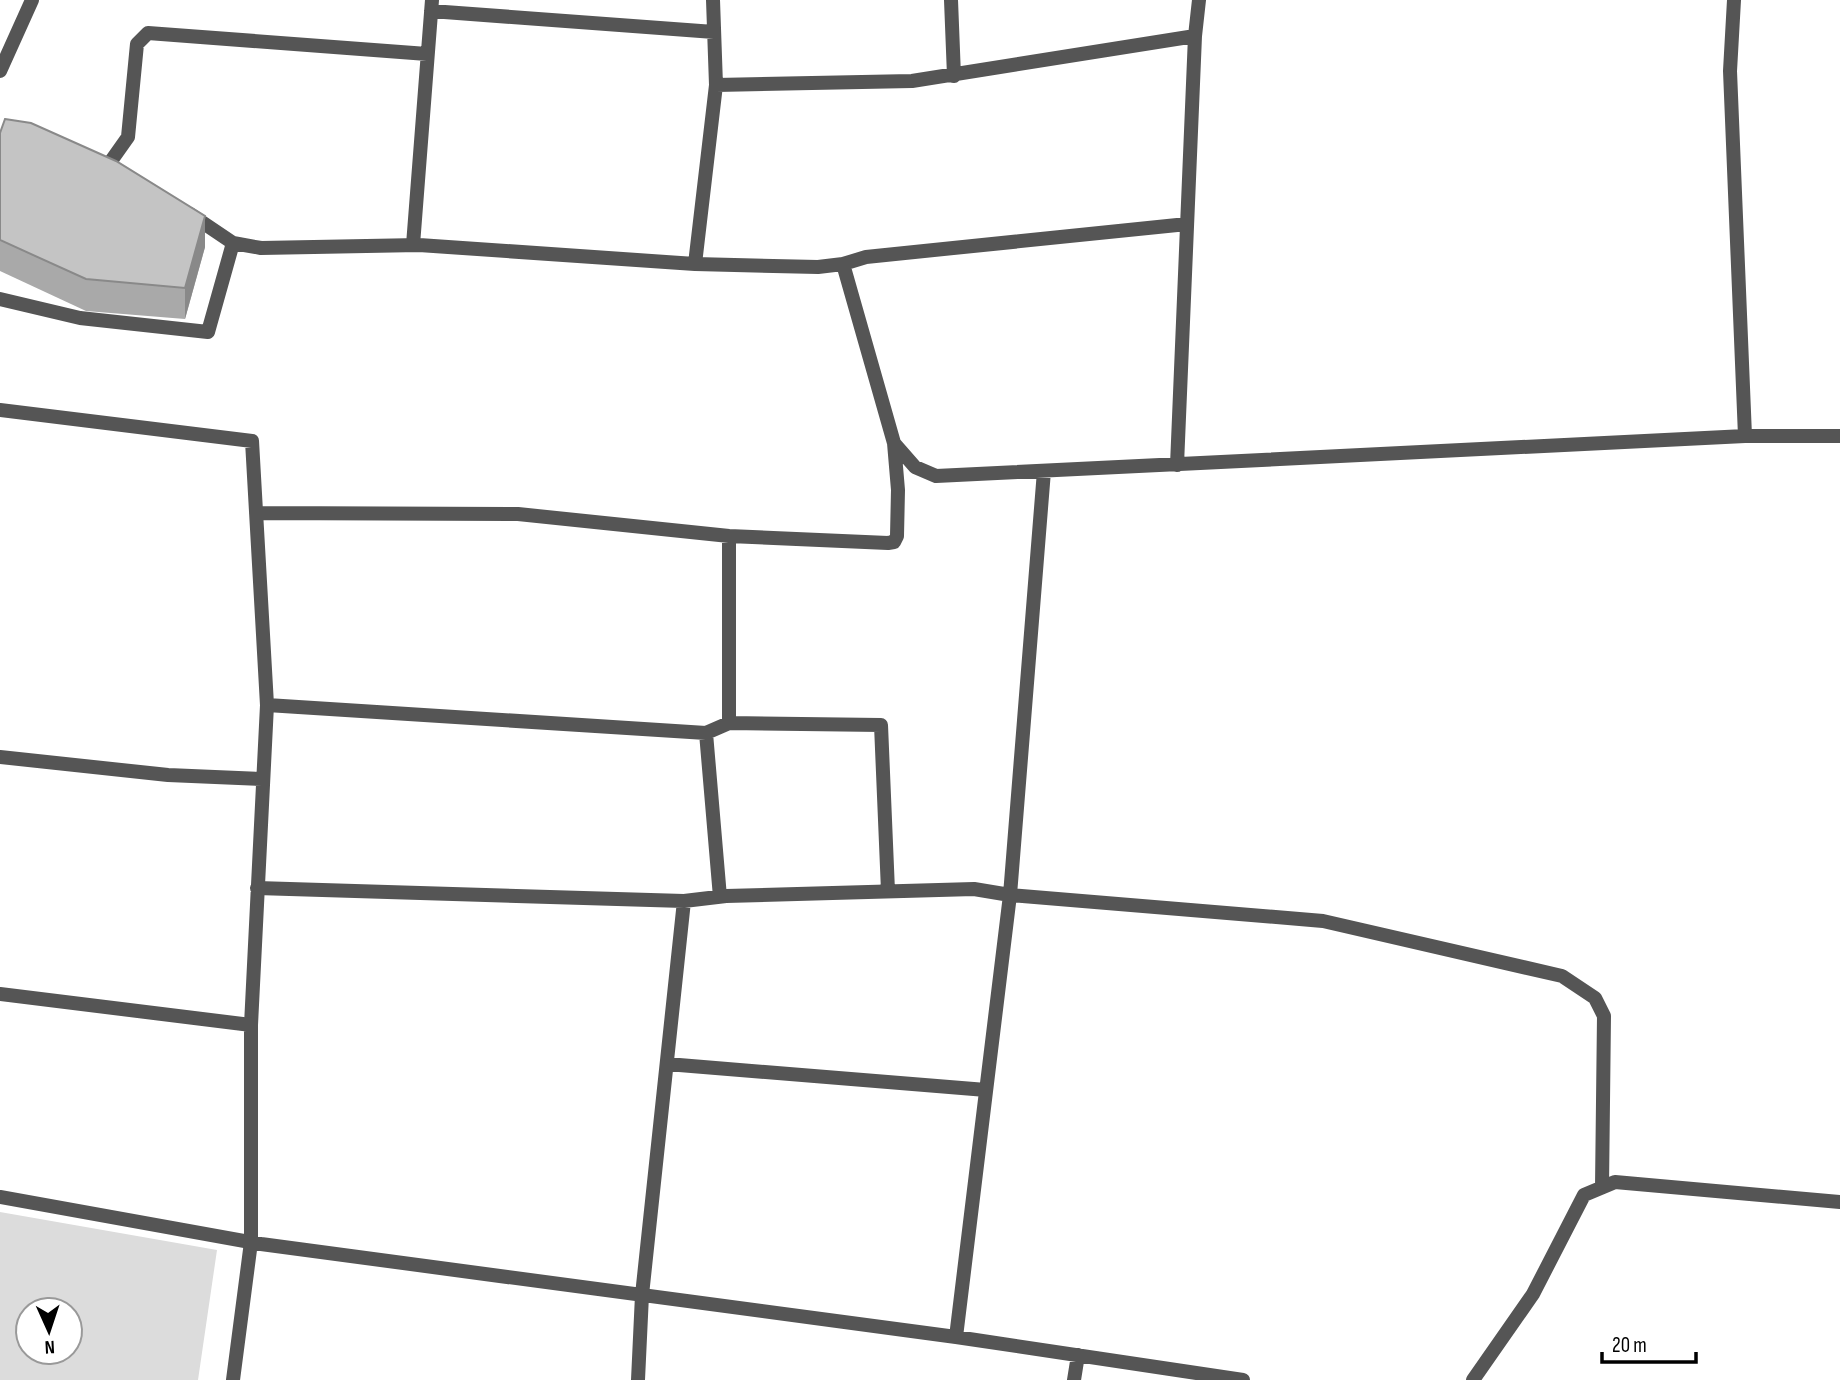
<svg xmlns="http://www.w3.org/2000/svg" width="1840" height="1380" viewBox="0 0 1840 1380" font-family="'Sofia Sans Condensed',sans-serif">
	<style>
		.green { fill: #dcdcdc; fill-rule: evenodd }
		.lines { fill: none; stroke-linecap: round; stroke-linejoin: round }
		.minor { stroke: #555; stroke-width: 14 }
		.tertiary { stroke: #555; stroke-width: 14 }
		.wall { fill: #a9a9a9 }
		.shaded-wall { fill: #898989 }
		.building { fill: #c4c4c4; stroke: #898989; stroke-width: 2 }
	</style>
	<rect width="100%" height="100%" fill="#fff"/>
	<path class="green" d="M0,1212L217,1250L198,1380H0ZM28,1310H70V1352H28Z"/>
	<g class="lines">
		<path class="minor" d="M951,0L954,76
			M1734,0L1730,71L1745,436
			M431,11L714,32
			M716,85L912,81L1195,36
			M111,161L128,137L137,44L148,33L427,54
			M190,214L233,243L261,248L419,245L695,264L818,267L843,264L894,443L915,467L936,476L1745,436H1840
			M413,245L432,0
			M695,264L716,85L713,0
			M843,264L866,257L1187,224
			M0,299L80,318L208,332L233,243
			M0,410L252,441L267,705L251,1025V1242L233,1380
			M1177,465L1195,36L1199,0
			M256,513L518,514L729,536L888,543L894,542L897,536L898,490L894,443
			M267,705L706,733L729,723L881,725L888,891
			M729,723V536
			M706,733L720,897
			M0,757L168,775L262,779
			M257,888L684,901L726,896L974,889L1010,895L1323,921L1562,976L1595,998L1604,1016L1602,1187
			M0,994L251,1025
			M667,1064L986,1090
			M0,1197L261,1244L956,1337L1243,1380
			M956,1337L1010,895L1044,471
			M638,1380L642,1295L684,901
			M1074,1380L1078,1355
			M1473,1380L1533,1294L1584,1195L1615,1182L1840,1202"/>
		<path class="tertiary" d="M0,71L32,0"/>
	</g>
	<path class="wall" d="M0,133L205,247L185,319L86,311L0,271Z"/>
	<path class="shaded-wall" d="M205,216V247L185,319V288Z"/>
	<path class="building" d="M5,119L31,123L116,161L205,216L185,288L86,279L0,240V133Z"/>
	<g transform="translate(49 1331) rotate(177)"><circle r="33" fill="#ffffff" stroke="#999999" stroke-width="2"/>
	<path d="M0-5L12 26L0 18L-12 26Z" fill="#000000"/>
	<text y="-10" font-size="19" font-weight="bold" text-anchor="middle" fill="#000000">N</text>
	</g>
	<path d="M1602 1352v10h94v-10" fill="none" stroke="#000000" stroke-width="3.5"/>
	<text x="1612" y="1352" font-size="21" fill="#000000" stroke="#ffffff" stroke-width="5" paint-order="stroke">20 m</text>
</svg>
